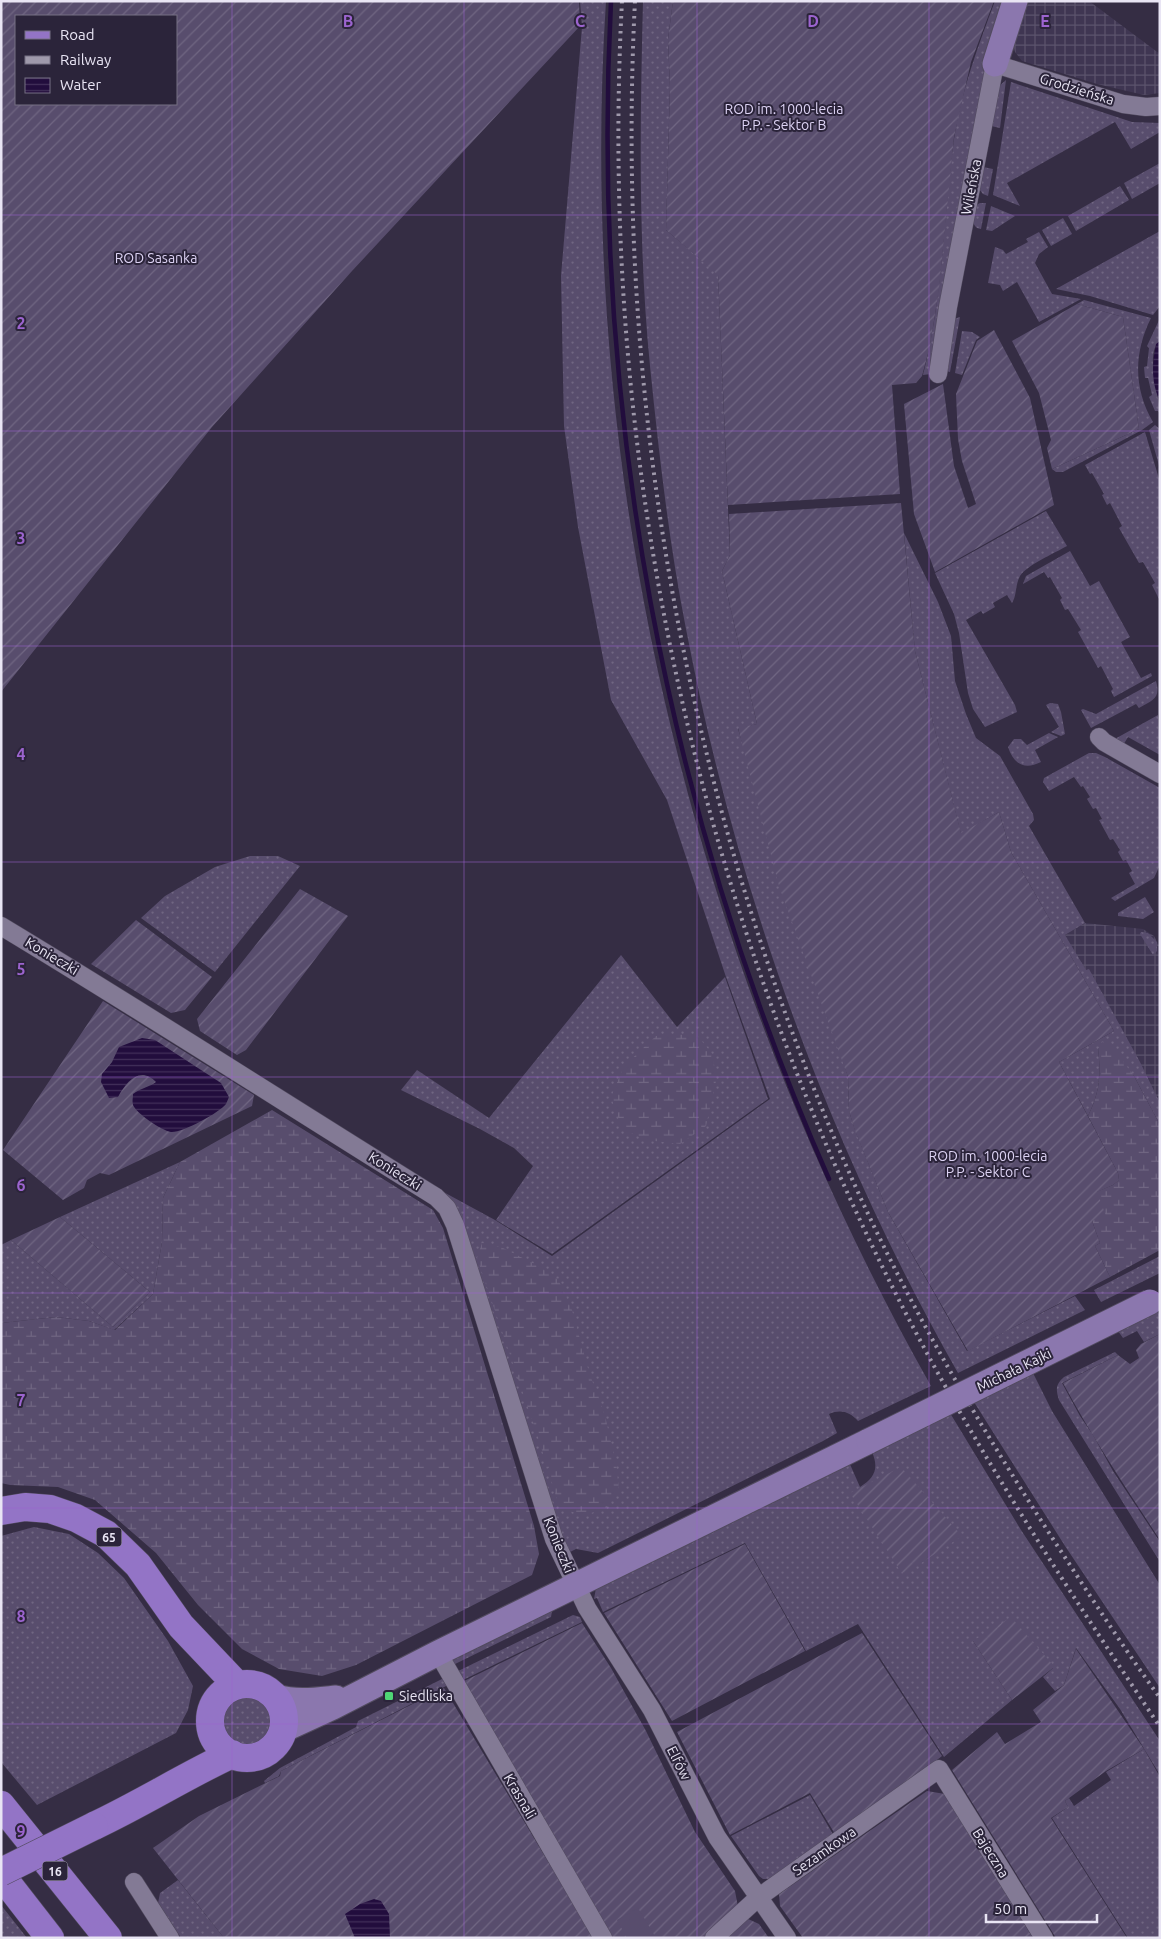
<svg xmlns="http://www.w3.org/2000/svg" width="1161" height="1939" viewBox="0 0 1161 1939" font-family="Ubuntu,sans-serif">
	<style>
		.industrial { fill: url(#industrial-grid) }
		.grass { fill: url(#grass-dots) }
		.wetland { fill: url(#wetland-marsh) }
		.garden { fill: url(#garden-furrows); fill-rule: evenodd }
		.pitch { fill: #584d6d }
		.water { fill: url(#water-rules) }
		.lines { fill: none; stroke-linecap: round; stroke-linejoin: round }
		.stream { stroke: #220d3d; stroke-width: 4.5 }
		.street-casing { stroke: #524b5f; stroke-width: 19 }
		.secondary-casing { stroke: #524b5f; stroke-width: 27 }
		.primary-casing { stroke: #524b5f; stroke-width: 29 }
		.street { stroke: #837a95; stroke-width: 18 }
		.secondary { stroke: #8b77ae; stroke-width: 25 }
		.primary { stroke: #9374c6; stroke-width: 28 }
		.rail { stroke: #9f99ab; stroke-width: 4; stroke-dasharray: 2.5 5; stroke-linecap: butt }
		.secondary-bridge-casing { stroke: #524b5f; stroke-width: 27; stroke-linecap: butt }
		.primary-bridge-casing { stroke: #524b5f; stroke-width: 29; stroke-linecap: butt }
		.secondary-bridge { stroke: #8b77ae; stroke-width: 25 }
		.primary-bridge { stroke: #9374c6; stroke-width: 28 }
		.grid { fill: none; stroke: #9c64cf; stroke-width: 1; stroke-opacity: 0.55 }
		.poi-dot { fill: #4fd675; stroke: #2b243a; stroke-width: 2 }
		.labels { text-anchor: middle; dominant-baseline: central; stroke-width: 4; stroke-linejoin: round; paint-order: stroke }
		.shield { fill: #2b243a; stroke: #b0abbc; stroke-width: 1 }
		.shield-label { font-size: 12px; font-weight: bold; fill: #e9e5f4 }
		.street-label { font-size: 14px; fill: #e9e5f4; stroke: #2b243a }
		.park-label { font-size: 14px; fill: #ddd3f4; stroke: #2b243a }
		.poi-label { font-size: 14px; fill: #e9e5f4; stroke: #2b243a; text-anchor: start }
		.grid-label { font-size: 16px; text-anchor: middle; font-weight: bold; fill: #9c64cf; stroke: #2b243a; stroke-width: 4; stroke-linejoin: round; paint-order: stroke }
	</style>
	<defs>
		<pattern id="industrial-grid" width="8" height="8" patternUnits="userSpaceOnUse" patternTransform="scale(1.25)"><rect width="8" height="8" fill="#3f3652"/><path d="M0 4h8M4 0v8" fill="none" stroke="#5b536c"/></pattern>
		<pattern id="grass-dots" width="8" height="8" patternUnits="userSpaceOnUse" patternTransform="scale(1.25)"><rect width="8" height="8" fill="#584d6d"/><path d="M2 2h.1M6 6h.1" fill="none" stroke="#706682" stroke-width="1.8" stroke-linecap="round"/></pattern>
		<pattern id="wetland-marsh" width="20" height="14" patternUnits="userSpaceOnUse" patternTransform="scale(1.25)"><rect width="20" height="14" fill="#584d6d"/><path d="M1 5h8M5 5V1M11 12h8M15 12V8" fill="none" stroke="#706682"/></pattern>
		<pattern id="garden-furrows" width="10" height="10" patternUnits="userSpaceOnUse" patternTransform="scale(1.25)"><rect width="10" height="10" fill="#584d6d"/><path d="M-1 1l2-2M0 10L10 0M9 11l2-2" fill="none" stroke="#706682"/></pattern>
		<pattern id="water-rules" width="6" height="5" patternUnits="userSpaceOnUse" patternTransform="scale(1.25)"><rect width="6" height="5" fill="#220d3d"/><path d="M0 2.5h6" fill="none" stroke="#42305a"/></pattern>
	</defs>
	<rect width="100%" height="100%" fill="#352d44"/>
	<path class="industrial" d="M1028,1H1089L1160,54V93L1144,95L1097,84L1022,61L1015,52L1013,45Z
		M1085,923L1143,929L1154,936L1160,947V1107L1065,935Z"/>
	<path class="grass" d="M580,1H606C575,481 695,968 931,1386L858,1421C850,1412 841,1409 829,1414L837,1433L823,1441L598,1553L576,1549L570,1552L559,1528L438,1189L495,1220L552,1256L770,1099L726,977L667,800L611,700L578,527L564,426L561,276L582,27Z
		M643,1H673L668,39L670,87L666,230L718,274L730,555L722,571L757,724L738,729L848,1077L849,1111L855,1130L888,1212L967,1351L1075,1296L1085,1310L958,1373C827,1143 736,889 686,629C669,543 659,454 650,366C638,245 640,123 643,1Z
		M995,1H1003L931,374L923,375C943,298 943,218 954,139C961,92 978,46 995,1Z
		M1006,80L1000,128L991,126L997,88Z
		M1011,82L1132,122L1160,123V132L1131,149L1115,122L1007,183L1020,206L993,195Z
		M1160,163V183L1132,199L1124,183Z
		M983,167L993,169L988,196L983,194L979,189Z
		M1120,186L1129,200L1076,231L1068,216Z
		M980,203H986L981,229C969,227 974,214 976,205Z
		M991,206L1015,216L992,231L986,230Z
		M1063,218L1072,234L1051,246L1042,230Z
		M1160,231V306L1153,315L1090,296L1056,289Z
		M1039,232L1048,247L1039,254L1035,263L1052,294L1081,299L1039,322L1017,282L1003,291L1000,285L988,283L995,247L1003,250L1006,254L1028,242L1026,239Z
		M1084,300L1151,318C1134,352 1133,388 1153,422L1142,430L1063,472H1056L1052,469L1139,429L1123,317L1077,304Z
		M960,317L950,372L946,371L954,319Z
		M1160,318V341C1144,352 1160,398 1160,414L1158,411H1155L1149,397L1152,395L1148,378H1145L1144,367L1147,366L1149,348L1147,346Z
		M962,331L972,332L980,337L976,340L962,375L955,373Z
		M1155,425L1160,429V469L1149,430Z
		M1145,432L1160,482V601L1152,585L1155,583L1143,562L1139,563L1119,528L1122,526L1110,503L1107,505L1102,495L1104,494L1092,473L1090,474L1085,465Z
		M1046,511L1067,546C1055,553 1027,565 1020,576C1015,585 1017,595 1012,603L1007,595L993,603L995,607L983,614L981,611L966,620L1015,705L1017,712L985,727L973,709L968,693L959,633L954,614L935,573Z
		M904,533L938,602L951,636L955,681L966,714L976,738L1000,756L1033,814L1034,820L1029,826L1085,923L1065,935L1086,970L1089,969L1140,1062L1160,1103V1125L1134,1076L1098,1048C1101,1074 1100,1092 1088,1116L1059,1062L1114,1031L1011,852L999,812L961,834L915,651Z
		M1070,551L1090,586L1099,581L1130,637L1121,642L1141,678L1151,673L1152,676L1114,697L1111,691L1113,689L1101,666L1098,668L1078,632L1081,630L1068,609L1065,610L1060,600L1062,598L1050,577L1048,578L1044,572L1023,584L1026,576Z
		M1156,681C1161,698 1153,700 1139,708L1136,704L1091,728L1081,710L1083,709L1096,714Z
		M1050,703L1058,704L1061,712L1065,734L1061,736L1051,732L1059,727L1046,705Z
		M1158,715L1160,755L1128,737L1122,747L1113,740Z
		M1049,733L1058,737L1035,750L1041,762C1025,770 1014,765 1008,747L1014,739H1021L1027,745Z
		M1089,753H1096L1105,757L1160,788V865L1154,878L1115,901L1111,898L1135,884L1129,873L1132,871L1126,860L1123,861L1118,852L1120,850L1113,839L1110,840L1099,820L1102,819L1096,808L1093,809L1087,799L1090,797L1083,786L1081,787L1074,777L1049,791L1043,782L1044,778Z
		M250,856H278L300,866L215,972L141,918L165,896L215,867Z
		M1145,897L1154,912L1143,919L1118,916V913Z
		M1141,932L1148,933L1157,942V951L1153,955L1140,934Z
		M621,955L677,1027L725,977L768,1099L552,1254L496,1220L533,1166L514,1148L480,1129L401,1090L417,1070L489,1118Z
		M180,1162L163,1198L162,1242L153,1294L114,1330L89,1321L56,1317L1,1323V1245L11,1240L113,1327L150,1292L60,1217Z
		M1160,1256V1273L1101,1302L1094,1290Z
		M1157,1311L1160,1316V1334L1144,1342L1137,1331L1123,1338L1118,1331Z
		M1115,1352L1118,1355L1062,1383L1080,1416L1093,1435L1113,1471L1160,1542V1562L1059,1400C1056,1390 1055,1385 1064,1377Z
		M1033,1373L1052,1411L1160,1585V1688L1065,1546L974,1402Z
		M950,1413L1021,1530L1160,1741V1775L1120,1709L1076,1648L1064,1685L1055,1691L1043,1677L1053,1668L973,1641L1012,1700L944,1757L858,1624L806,1651L745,1543L603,1612L597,1598L594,1599L596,1588L849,1462L860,1487C875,1478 879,1468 872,1452Z
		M34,1527L69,1534L98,1553L124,1578L168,1641L193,1686L188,1710L176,1733L37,1805L1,1762V1536Z
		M552,1611L551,1617L451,1666V1663L453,1659Z
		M573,1615L580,1617L582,1622L459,1682L454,1673Z
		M446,1677L450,1684L281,1771L279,1776L265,1783L264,1781L280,1768L356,1727L358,1721Z
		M220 1721a26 26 0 1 1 52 0a26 26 0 1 1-52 0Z
		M1144,1749L1160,1777V1938H1128L1052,1818L1068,1807L1065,1801L1069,1798L1074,1806L1111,1780L1106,1772Z
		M810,1795L834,1836L769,1879H763L759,1876L731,1836Z
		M178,1880L224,1938H181L158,1903L160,1893Z
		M1,1905L27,1938H1Z"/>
	<path class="wetland" d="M696,1034L713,1055L716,1081L706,1126L680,1144L647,1140L622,1129L611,1097L624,1066L656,1036Z
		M1102,1042L1110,1044L1134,1076L1160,1125V1250L1110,1277L1095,1246L1100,1243L1092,1221L1096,1192L1113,1185L1119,1180L1118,1173L1088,1116C1100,1092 1101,1074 1098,1048Z
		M272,1110L433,1210L443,1228L534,1526L539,1554L532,1575L356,1665L322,1676L279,1669L242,1649L198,1605L156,1553L95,1500L58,1487L10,1485L1,1483V1323L56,1317L89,1321L115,1330L153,1294L162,1242L163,1198L180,1162Z
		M482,1243L503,1248L540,1267L558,1279L572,1310L589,1372L605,1416L616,1464L619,1490L606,1508L582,1516L559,1506L538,1437L477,1258Z"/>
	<path class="garden" d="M1,1H579L580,26L352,271L212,427L1,692ZM16,16H176V104H16Z
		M673,1H994L971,62L954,137L939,289L930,346L922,376L916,383L892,385L900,494L728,505L718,275L666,230L670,87L668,39Z
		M1077,304L1123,317L1139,429L1052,469L1047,448L1051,440L1039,393L1012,341Z
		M994,330L1030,398L1054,505L935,572L914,514L904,404L943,384L954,466L968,508L976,504L962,461L958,439L956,394L977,341Z
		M901,503L915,651L961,833L999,812L1011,852L1114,1031L1059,1062L1118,1173L1119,1180L1113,1185L1097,1192L1106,1216L1092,1221L1100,1243L1095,1246L1110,1277L968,1351L888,1212L855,1131L849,1111L848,1077L779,886L738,728L757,724L722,571L730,555L729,514Z
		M300,889L348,916L246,1050L237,1055L200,1031L197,1019Z
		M136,920L212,977L185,1010L171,1013L91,964Z
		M103,1001L254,1095L252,1106L109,1175L100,1173L87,1180L84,1188L63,1200L3,1150Z
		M60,1217L150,1292L113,1327L11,1240Z
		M1160,1334V1540C1126,1488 1092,1437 1063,1383L1118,1355L1130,1364L1139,1358L1136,1350L1141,1344Z
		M901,1467L962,1536L903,1575L850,1493Z
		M745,1544L805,1651L672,1721L604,1613Z
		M1011,1617L1053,1665V1668L1012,1700L973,1641Z
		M582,1623L611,1668L646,1731L695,1832L735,1891L738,1907L703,1938H612L460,1683Z
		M862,1633L942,1756L899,1790L835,1834L810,1793L730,1835L677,1732Z
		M1076,1649L1144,1749L1106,1771L1065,1801L1068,1807L1051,1818L1127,1938H1056L952,1770L997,1732L1005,1744L1041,1722L1033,1710L1064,1685Z
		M444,1688L594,1938H224L153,1848L199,1816L280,1776L281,1771Z
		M927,1791L945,1794L1033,1938H803L780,1906L779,1894Z
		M746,1918L759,1924L769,1938H724Z"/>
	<path class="pitch" d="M638,1908L656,1938H627L617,1920Z"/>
	<path class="water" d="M1160,341V401C1151,383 1152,364 1156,344Z
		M142,1038L155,1040L221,1083L229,1097C228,1099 227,1102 226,1104C219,1113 182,1133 171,1132C161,1130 137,1114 133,1105C132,1101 133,1098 133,1094C141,1088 149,1087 156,1082C140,1065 126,1082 118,1097L109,1098L101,1082L102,1074L112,1062L119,1047Z
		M374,1899L381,1901L389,1914L390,1938H355L345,1914L360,1904Z"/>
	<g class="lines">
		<path class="stream" d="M611,1C590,405 665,809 829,1179"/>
		<defs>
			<path id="street" d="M938,374L948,307L995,64L1123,104L1146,107L1160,106
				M1099,737L1104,742L1160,774
				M1,926C147,1014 291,1107 436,1197L447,1208L455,1225L554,1539L587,1608L652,1710L717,1837L787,1938
				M438,1653L603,1938
				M134,1882L170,1938
				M714,1938L759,1897L939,1769L1044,1938"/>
			<path id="secondary" d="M995,64L1015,1
				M276,1697C296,1703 316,1700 336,1698
				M283,1730L333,1707L438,1653L869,1441"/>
			<path id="primary" d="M1,1511L25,1507L50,1509L76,1518L106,1534L138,1565L181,1626L237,1685
				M210 1721a37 37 0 1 1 74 0a37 37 0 1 1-74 0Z
				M1,1805L108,1938
				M94,1826C141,1804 185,1776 232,1754
				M1,1875L50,1938"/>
		</defs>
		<use href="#street" class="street-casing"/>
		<use href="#secondary" class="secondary-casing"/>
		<use href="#primary" class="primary-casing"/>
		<use href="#street" class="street"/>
		<use href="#secondary" class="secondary"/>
		<use href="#primary" class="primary"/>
		<path class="rail" d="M622,1C598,450 695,900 899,1300C975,1449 1067,1588 1160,1727
			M635,1C614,407 690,820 857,1190C916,1320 990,1443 1068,1562C1098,1608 1128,1654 1160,1698"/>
		<defs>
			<path id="secondary-bridge" d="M869,1441L1150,1302"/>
			<path id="primary-bridge" d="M1,1872L94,1826"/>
		</defs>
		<use href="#secondary-bridge" class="secondary-bridge-casing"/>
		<use href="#primary-bridge" class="primary-bridge-casing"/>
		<use href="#secondary-bridge" class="secondary-bridge"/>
		<use href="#primary-bridge" class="primary-bridge"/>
	</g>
	<path class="grid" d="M232,1V1938M464,1V1938M697,1V1938M929,1V1938M1,215H1160M1,431H1160M1,646H1160M1,862H1160M1,1077H1160M1,1293H1160M1,1508H1160M1,1724H1160"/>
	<rect class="poi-dot" x="384" y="1691" width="10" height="10" rx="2.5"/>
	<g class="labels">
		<g class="shield">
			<rect x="96.5" y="1527.5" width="25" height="19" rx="4"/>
			<rect x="42.5" y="1861.5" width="25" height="19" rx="4"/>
		</g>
		<g class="shield-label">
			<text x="109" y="1537">65</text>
			<text x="55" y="1871">16</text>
		</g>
		<g class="street-label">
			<text transform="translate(1077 89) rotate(17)">Grodzieńska</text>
			<text transform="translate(971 187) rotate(-79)">Wileńska</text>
			<text transform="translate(52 956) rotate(31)">Konieczki</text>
			<text transform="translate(395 1171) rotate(32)">Konieczki</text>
			<text transform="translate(1014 1370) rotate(-26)">Michała Kajki</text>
			<text transform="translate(559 1545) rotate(68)">Konieczki</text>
			<text transform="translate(679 1763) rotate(63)">Elfów</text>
			<text transform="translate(520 1796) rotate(60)">Krasnali</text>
			<text transform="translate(824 1851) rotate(-35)">Sezamkowa</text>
			<text transform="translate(991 1853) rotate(58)">Bajeczna</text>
		</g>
		<g class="park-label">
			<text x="784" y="109">ROD im. 1000-lecia<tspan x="784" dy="16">P.P. - Sektor B</tspan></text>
			<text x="156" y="258">ROD Sasanka</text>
			<text x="988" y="1156">ROD im. 1000-lecia<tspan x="988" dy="16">P.P. - Sektor C</tspan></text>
		</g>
		<g class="poi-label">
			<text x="399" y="1696">Siedliska</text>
		</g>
	</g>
	<g class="grid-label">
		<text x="348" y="27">B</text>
		<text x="580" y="27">C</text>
		<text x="813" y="27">D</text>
		<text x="1045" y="27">E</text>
		<text x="21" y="329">2</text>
		<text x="21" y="544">3</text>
		<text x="21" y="760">4</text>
		<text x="21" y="975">5</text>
		<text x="21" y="1191">6</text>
		<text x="21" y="1406">7</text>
		<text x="21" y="1622">8</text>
		<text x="21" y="1837">9</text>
	</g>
	<rect width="1161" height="1939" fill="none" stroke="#e9e5f4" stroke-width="5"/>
	<rect x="15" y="15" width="162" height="90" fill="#2b243a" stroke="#777184"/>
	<rect x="25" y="31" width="25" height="8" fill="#9374c6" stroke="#777184"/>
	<text x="60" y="40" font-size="15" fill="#e9e5f4">Road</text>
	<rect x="25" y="56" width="25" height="8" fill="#9f99ab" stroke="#777184"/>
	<text x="60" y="65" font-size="15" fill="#e9e5f4">Railway</text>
	<rect x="25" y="78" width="25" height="15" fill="url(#water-rules)" stroke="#777184"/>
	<text x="60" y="90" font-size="15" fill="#e9e5f4">Water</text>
	<path d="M986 1914v8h111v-8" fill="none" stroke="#e9e5f4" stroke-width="2.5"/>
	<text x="994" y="1914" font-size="15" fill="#e9e5f4" stroke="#2b243a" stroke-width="4" paint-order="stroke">50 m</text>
</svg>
